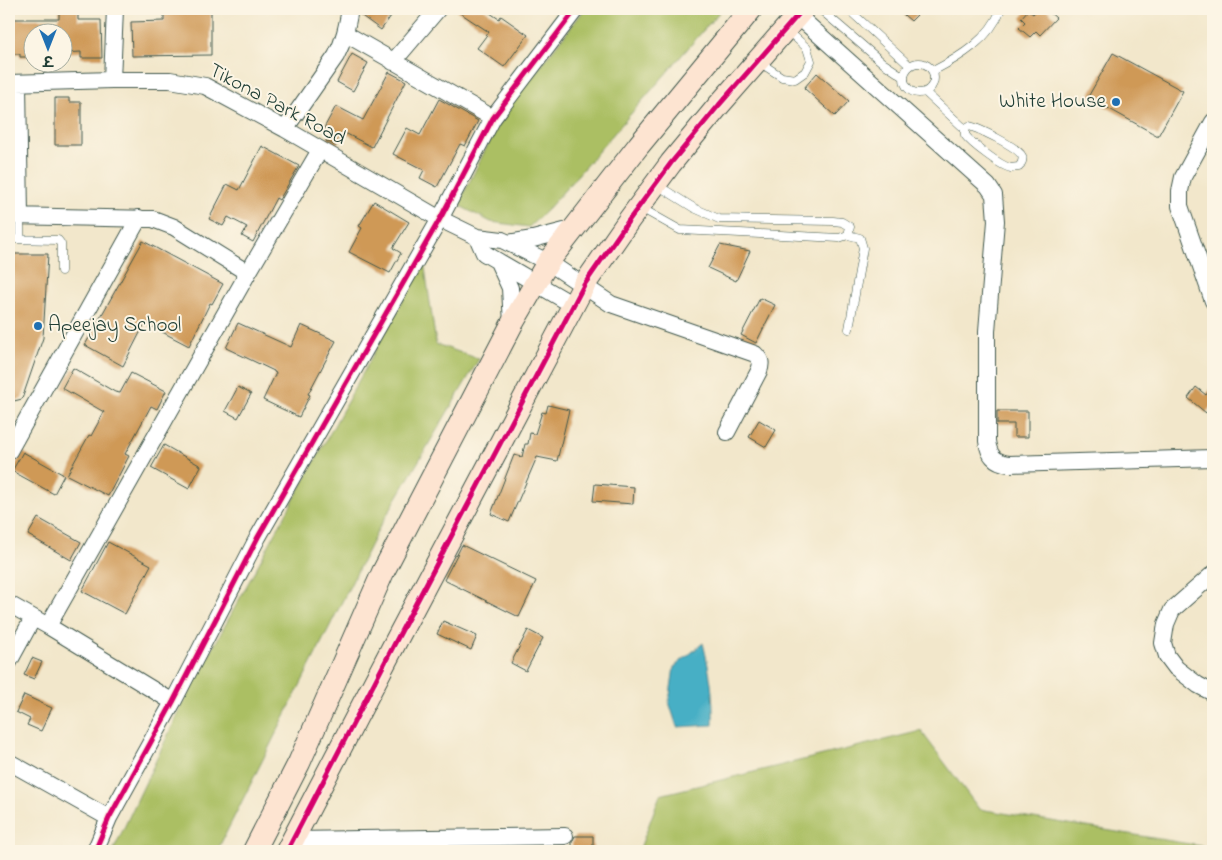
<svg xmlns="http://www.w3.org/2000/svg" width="1222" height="860" viewBox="0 0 1222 860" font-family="'Indie Flower','Playpen Sans Deva',sans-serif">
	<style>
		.green { fill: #abbf63; stroke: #657e4c }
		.water { fill: #46afc5; stroke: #32767c }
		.building { fill: #cf9956 }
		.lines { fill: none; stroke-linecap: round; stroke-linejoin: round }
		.lane-casing { stroke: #3f564b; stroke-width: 9 }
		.street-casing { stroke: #3f564b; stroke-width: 18 }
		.secondary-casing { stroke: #3f564b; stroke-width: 24 }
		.lane { stroke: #fff; stroke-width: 8 }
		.street { stroke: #fff; stroke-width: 16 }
		.secondary { stroke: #fde4d1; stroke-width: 22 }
		.cycleway-casing { stroke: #fcf5e5; stroke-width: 8 }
		.cycleway { stroke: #d6006c; stroke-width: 5 }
		.poi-dot { fill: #1f6fb2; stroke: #fcf5e5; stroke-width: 2 }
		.labels { text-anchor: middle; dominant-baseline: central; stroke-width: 4; stroke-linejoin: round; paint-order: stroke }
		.poi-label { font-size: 21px; fill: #1f3d34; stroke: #fcf5e5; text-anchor: end }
		.street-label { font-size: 21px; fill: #1f3d34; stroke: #fcf5e5 }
	</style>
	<rect width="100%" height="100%" fill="#fcf5e5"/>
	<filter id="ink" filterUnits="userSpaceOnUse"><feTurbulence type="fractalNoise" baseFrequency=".02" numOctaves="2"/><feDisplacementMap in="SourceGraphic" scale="10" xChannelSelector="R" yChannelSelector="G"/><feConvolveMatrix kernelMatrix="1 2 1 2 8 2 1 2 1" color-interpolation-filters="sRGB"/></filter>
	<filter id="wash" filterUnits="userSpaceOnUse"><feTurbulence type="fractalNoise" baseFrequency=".0096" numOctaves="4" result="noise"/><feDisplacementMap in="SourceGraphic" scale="20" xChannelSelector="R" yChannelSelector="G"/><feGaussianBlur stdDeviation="1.12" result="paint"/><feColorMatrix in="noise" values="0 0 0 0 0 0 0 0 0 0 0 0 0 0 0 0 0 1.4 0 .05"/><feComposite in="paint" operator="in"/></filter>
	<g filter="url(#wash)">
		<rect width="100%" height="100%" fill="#f2e7cb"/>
		<path class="green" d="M585,9H722L549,208L529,227L491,222L458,205L503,114Z
			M424,261L436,344L479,359L379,528L217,851H113L186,697Z
			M921,731L979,809L1213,848V851H639L660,795Z"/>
		<path class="water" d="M703,643C710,671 714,697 713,725L677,727L669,702L674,667Z"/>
		<g id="blocks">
			<path class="building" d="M59,9H78V20H101L102,58H81V52L62,53V32H32V57H20V54H9V19H59Z
				M164,9H211V55L132,56L131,22L164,21Z
				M360,9H396L381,30L359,14Z
				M454,9H484L499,19L501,16L528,35L504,67L477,48L489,32Z
				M897,9H923L911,21Z
				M1038,9H1046L1056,18L1040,35L1036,31L1030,37L1019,28L1025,22L1021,18L1028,10L1033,14Z
				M1113,53L1183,91L1158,136L1088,97Z
				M352,54L368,63L353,91L337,82Z
				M389,72L406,81L372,147L343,132L336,146L326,141L331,132L324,128L336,106L363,120Z
				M817,73L849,101L835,116L804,88Z
				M55,98H69V102H81V145H55Z
				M439,99L478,121L465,146L460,144L437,187L420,178L424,170L393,154L407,128L420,135Z
				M262,146L299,166L279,200L276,198L253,242L242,236L247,227L228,217L223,226L209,219L227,184L239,190Z
				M374,201L409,222L393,248L401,253L390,273L349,252L362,228L359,226Z
				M143,241L223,284L212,304L210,303L189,346L145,323L123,366L85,345Z
				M720,245L750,251L736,281L708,268Z
				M9,254H48L43,338L22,399L10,402Z
				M760,298L775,305L756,343L741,335Z
				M238,323L291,347L301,325L336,341L308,394L310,395L299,417L263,400L276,373L274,372V371L226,348Z
				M73,368L115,392L120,393L131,373L166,391L157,409L151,406L125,454L129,456L108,496L67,475L89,435L91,436L104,412L62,388Z
				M1213,386V404L1206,413L1188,398L1196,387L1206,395Z
				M238,387L251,394L238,418L225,411Z
				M548,405L569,410L557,461L537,457L509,522L491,514L514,455L522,457L525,444H528L530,433L535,434L542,412L546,413Z
				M997,411H1028V437H1014V424H997Z
				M759,420L776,430L766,447L749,437Z
				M164,445L201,466L189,489L151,468Z
				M23,452L64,475L54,494L12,471Z
				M595,484L634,487L633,504L593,501Z
				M38,518L81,542L71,560L28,535Z
				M108,542L151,565L125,614L82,591Z
				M462,545L536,581L519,617L444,580Z
				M443,621L477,636L471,650L437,634Z
				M528,630L543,638L526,671L511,663Z
				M32,658L42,662L34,679L24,675Z
				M24,695L52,708L41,731L27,725L30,719L16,712Z
				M575,836H593V851H572V842Z"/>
		</g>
	</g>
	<g filter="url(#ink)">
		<use href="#blocks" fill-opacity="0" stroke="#3f564b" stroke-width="1"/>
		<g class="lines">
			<defs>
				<path id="lane" d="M820,9L883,63L904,77
					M848,9L910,66
					M759,62L782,77L795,79L805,72L811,61L807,48L787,30
					M904 78a15 15 0 1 1 30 0a15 15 0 1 1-30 0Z
					M933,71C960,57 990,39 1001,9
					M925,92L965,129V135C971,143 1000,166 1011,168C1011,168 1018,167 1019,167C1021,164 1024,161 1022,156C1018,147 978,128 969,126L965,129
					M641,208L680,230L839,238L848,235L850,227L842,222L833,221L719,219L694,208L657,185
					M20,216V239
					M848,235L860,238L863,248L849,329
					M9,239L58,240L61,244V271"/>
				<path id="street" d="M797,15L988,186L994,195L996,221L987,331V441C989,455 994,462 1009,464L1213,458
					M346,34L493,118
					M393,62L438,9
					M112,80L115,9
					M9,83L112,80H170L205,86L285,129L440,219L477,237L502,240L548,262L611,304L755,354C761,360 762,363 759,371L727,432
					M18,83L20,216
					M1213,122L1183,177L1180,191V206L1213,301
					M285,129L336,56C344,41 347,26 350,9
					M9,216L153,219L174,227L248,273
					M477,237L484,253L573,305
					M508,243L533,239L576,228
					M498,262L510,288L512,324
					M9,451L139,218
					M1213,574L1172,610L1166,624L1163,643L1167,656L1176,668L1198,685L1213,693
					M9,604L48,626L173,702
					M48,626L248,273L320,150
					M9,662L33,618
					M9,762L109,818
					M294,840L565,836
					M95,851L109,818L173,702L258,537L441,217L493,118L576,9"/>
				<path id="secondary" d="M254,851L299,763L383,572L512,324L548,262L639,145L751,9
					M287,851L396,641L584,285L629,220L671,163L719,105L803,9"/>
			</defs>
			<use href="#lane" class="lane-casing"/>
			<use href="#street" class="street-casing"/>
			<use href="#secondary" class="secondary-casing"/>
			<use href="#lane" class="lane"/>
			<use href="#street" class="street"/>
			<use href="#secondary" class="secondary"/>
			<defs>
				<path id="cycleway" d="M95,851L109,818L173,702L258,537L441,217L493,118L576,9
					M287,851L396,641L584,285L629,220L671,163L719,105L803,9"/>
			</defs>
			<use href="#cycleway" class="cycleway-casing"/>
			<use href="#cycleway" class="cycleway"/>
		</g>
	</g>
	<g class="poi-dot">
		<circle cx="1116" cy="102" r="5"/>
		<circle cx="38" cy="326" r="5"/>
	</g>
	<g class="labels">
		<g class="poi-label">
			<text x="1106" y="102">White House</text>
			<text x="48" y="326" text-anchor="start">Apeejay School</text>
		</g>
		<g class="street-label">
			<text transform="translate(277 105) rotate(28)">Tikona Park Road</text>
		</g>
	</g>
	<rect width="1222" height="860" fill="none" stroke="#fcf5e5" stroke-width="30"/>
	<g transform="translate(48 48) rotate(180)"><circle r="24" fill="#fcf5e5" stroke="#a4ab9e"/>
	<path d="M0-4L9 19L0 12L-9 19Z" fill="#1f6fb2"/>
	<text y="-8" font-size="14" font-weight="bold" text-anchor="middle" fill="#1f3d34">उ</text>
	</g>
</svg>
